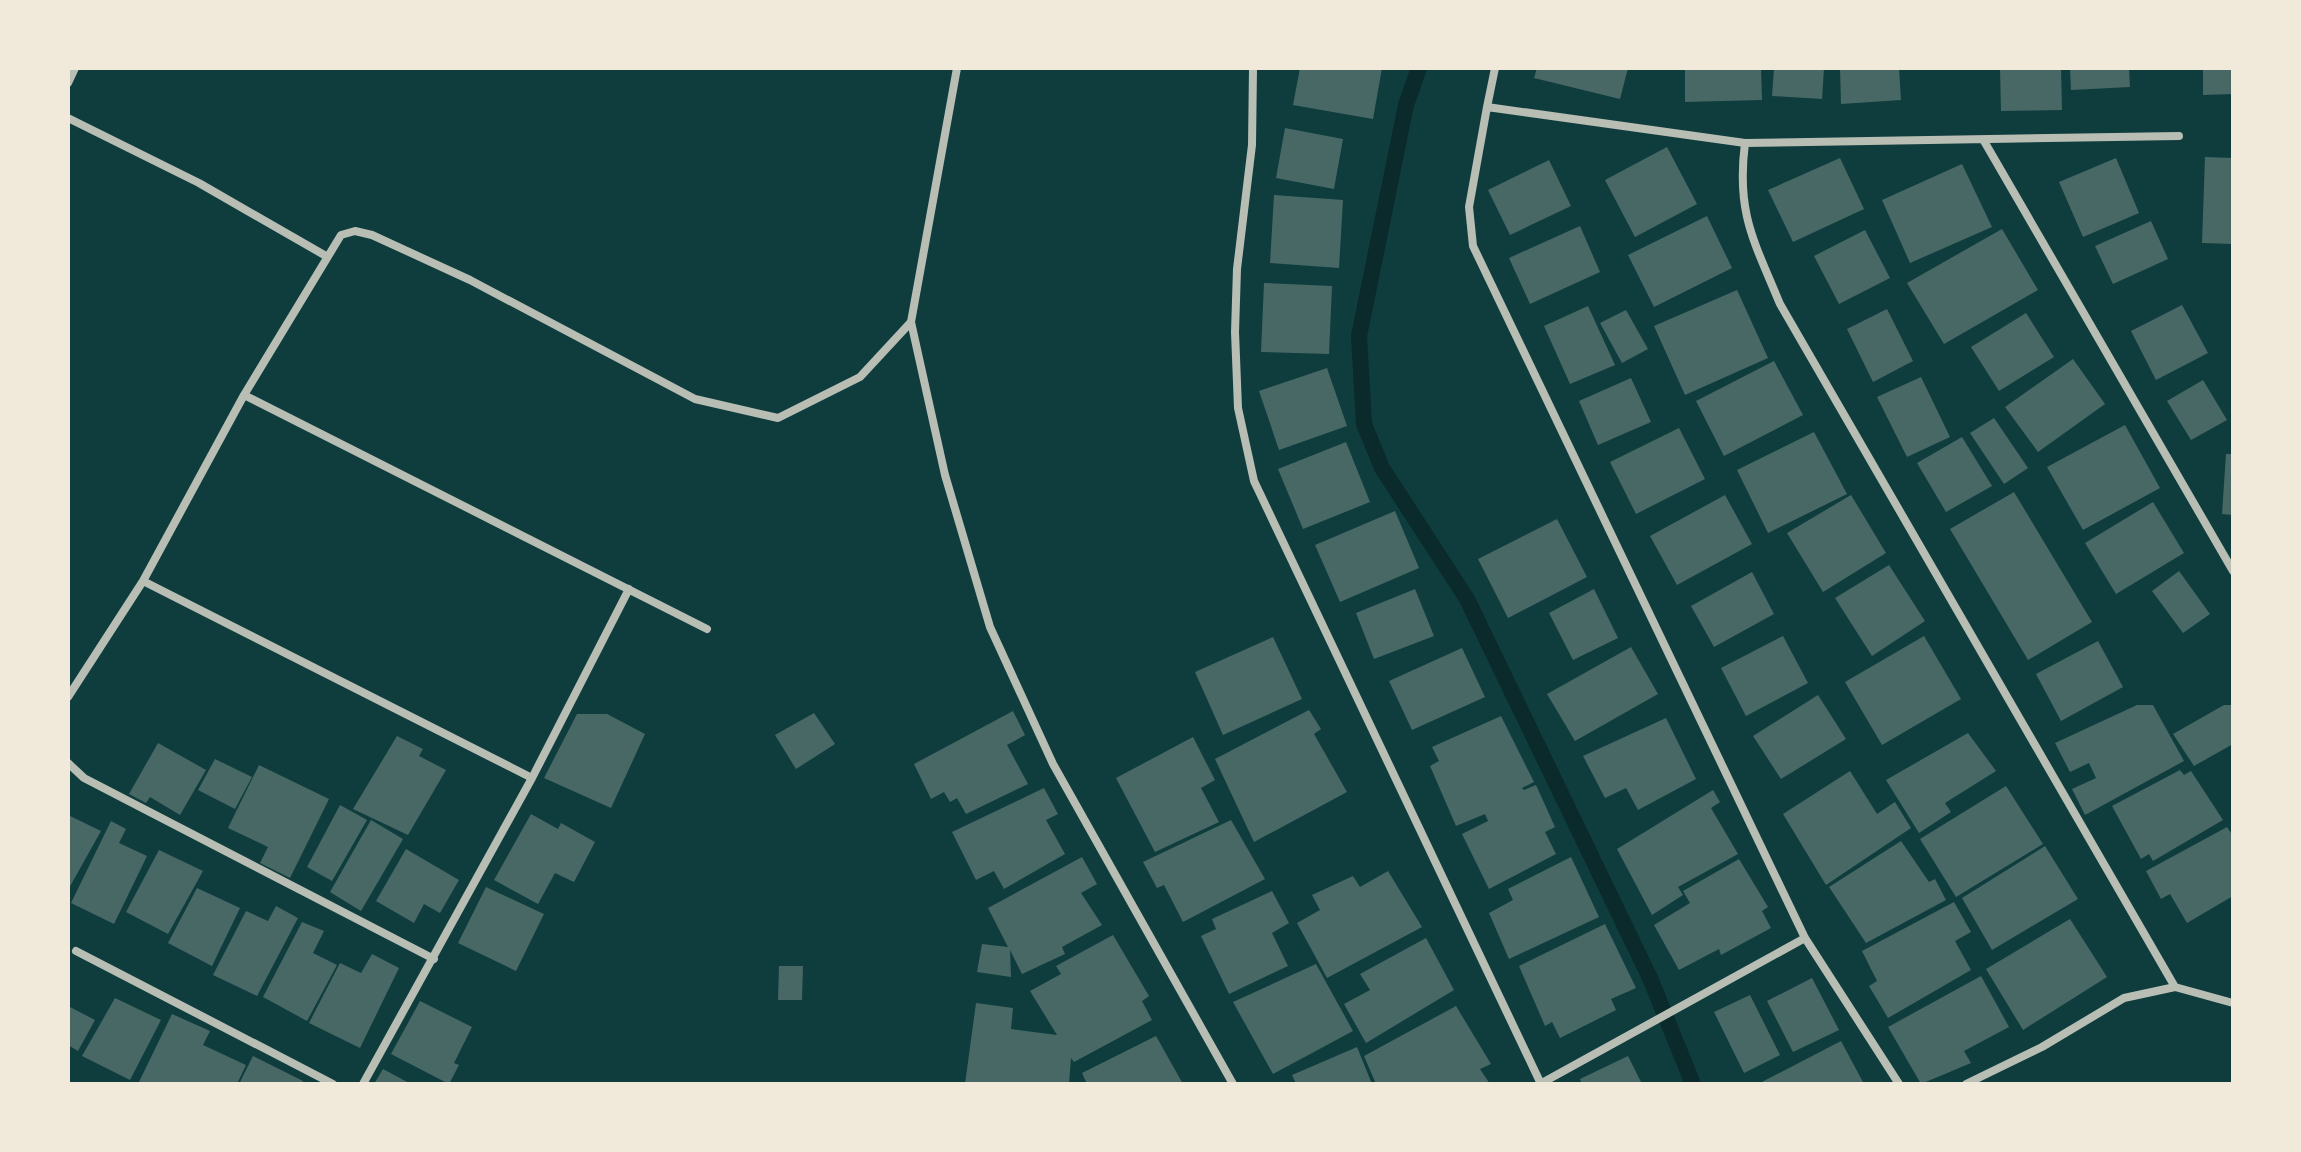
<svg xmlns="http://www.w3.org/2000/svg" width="2301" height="1152" viewBox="0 0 2301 1152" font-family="Cabin,sans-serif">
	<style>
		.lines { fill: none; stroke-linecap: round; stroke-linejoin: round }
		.stream { stroke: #0a2a2b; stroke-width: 16 }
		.building { fill: #486865 }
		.minor { stroke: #b8beb3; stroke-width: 8 }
	</style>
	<rect width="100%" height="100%" fill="#0f3d3e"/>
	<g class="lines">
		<path class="stream" d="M1419,68L1406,105L1359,336L1364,424L1382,468L1467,599L1650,978L1693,1084"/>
	</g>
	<path class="building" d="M1300,68H1382L1373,119L1293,105Z
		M1537,68H1628L1620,99L1534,78Z
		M1685,68H1761L1762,100L1685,102Z
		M1774,68H1824L1822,99L1772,96Z
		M1840,68H1899L1901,100L1841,104Z
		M2000,68H2061L2062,110L2001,111Z
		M2070,68H2129L2130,87L2071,90Z
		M2203,68H2233V94L2203,95Z
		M1285,128L1343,139L1334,189L1276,178Z
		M1667,147L1697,204L1635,237L1605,180Z
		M2205,157L2233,158V244L2202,243Z
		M1840,158L1864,209L1793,242L1768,190Z
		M2116,158L2139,213L2083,237L2059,182Z
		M1549,160L1571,206L1510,235L1488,190Z
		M1962,164L1992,227L1910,263L1882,200Z
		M1274,195L1343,200L1339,268L1270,263Z
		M1707,216L1732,268L1654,307L1628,255Z
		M2151,221L2168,259L2113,284L2095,246Z
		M1580,226L1600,272L1530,304L1509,258Z
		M2002,229L2038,290L1944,344L1907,283Z
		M1865,230L1890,278L1839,304L1814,256Z
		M1264,283L1332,286L1329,354L1261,352Z
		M1737,290L1768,358L1685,395L1654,326Z
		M2182,305L2208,353L2156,380L2131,331Z
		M1588,306L1615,365L1570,384L1544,326Z
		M1887,309L1913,361L1873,382L1847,329Z
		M1626,310L1648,349L1622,363L1600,323Z
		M2026,313L2054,357L1999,391L1971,347Z
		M2073,359L2105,404L2038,452L2005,407Z
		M1774,361L1803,415L1724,456L1696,401Z
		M1327,368L1347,426L1279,450L1259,391Z
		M1921,377L1950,437L1907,457L1877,397Z
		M1631,378L1651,422L1598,445L1579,401Z
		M2203,380L2227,420L2191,440L2167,401Z
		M1994,418L2028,468L2004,484L1970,433Z
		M2125,425L2160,488L2083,530L2047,467Z
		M1679,428L1705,479L1636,514L1610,462Z
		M1814,432L1847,494L1768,533L1737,470Z
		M1962,437L1992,486L1946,512L1917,463Z
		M1346,442L1370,502L1303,529L1278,469Z
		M2226,454H2233V515L2222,514Z
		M2014,492L2092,622L2028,660L1950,529Z
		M1725,495L1752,544L1677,585L1650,536Z
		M1851,495L1886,553L1823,592L1787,533Z
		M2153,502L2184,553L2116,594L2085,543Z
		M1395,511L1419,568L1340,602L1315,545Z
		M1557,519L1587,577L1508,618L1478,559Z
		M1889,565L1925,621L1872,656L1835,598Z
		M2179,571L2210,614L2183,633L2152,591Z
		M1752,572L1774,614L1714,647L1691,606Z
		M1415,589L1434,636L1374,659L1356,613Z
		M1594,589L1618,638L1573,660L1549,613Z
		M1783,636L1808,683L1746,716L1721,668Z
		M1924,636L1961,699L1882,745L1845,682Z
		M1273,637L1302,699L1223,735L1195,672Z
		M2098,641L2123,687L2061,721L2036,674Z
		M1631,647L1658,694L1575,741L1547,694Z
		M1462,648L1485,697L1412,730L1389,681Z
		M1818,695L1846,739L1781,779L1753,736Z
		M2137,705H2153L2184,761L2085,815L2072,789L2096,778L2089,763L2070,772L2055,743Z
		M2224,705H2233V744L2194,766L2173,734Z
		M1309,710L1321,729L1314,734L1347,792L1254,842L1215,759Z
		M1013,711L1025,735L1007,745L1028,784L966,814L957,798L950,802L944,792L931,799L914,764Z
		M814,713L835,744L796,769L775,735Z
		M577,714H607L645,734L611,808L544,778Z
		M1501,716L1534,782L1522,788L1524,790L1536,785L1555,827L1545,832L1556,854L1489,889L1462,834L1488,821L1485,814L1456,826L1430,766L1439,761L1432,747Z
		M1666,718L1696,779L1638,810L1626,788L1605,798L1583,756Z
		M1968,733L1996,771L1945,803L1951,812L1919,833L1886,780Z
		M397,736L423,749L419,756L446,770L408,835L353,809Z
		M1193,737L1215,780L1201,788L1219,822L1155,852L1116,778Z
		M158,743L206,770L180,815L150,797L146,803L129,794Z
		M215,759L252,777L235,809L198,790Z
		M259,765L329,799L290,878L260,863L268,847L228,828Z
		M2180,770L2184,775L2191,771L2223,820L2153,861L2149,854L2141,859L2112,806Z
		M1850,771L1877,814L1895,802L1911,828L1826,885L1783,814Z
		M2006,786L2043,844L1956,897L1920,839Z
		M1044,788L1058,814L1046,820L1065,854L1004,889L994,871L976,880L952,832Z
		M1713,790L1720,802L1711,808L1738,854L1678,887L1683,895L1652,915L1617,849Z
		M340,805L367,820L332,881L307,867Z
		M531,814L558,829L561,823L595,842L574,882L555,873L538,904L494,880Z
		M68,815L101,831L68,890Z
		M371,820L403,839L361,911L330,892Z
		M1231,820L1265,879L1183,922L1164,885L1157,888L1143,862Z
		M111,821L126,829L119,843L147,856L114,924L71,903Z
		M2227,827L2233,836V896L2187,923L2170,894L2161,899L2146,871Z
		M1901,841L1929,882L1935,879L1946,900L1866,943L1829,887Z
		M2045,846L2078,899L1992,950L1962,898Z
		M406,849L459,880L440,913L424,904L414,923L376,901Z
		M159,850L203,871L168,934L126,912Z
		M1082,857L1097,884L1081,893L1102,925L1062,947L1065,954L1022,974L1010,950L1011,977L977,972L982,944L1008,947L988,908Z
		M1571,857L1599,917L1509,959L1489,913L1513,900L1508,889Z
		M1739,859L1768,907L1762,911L1771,928L1721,955L1719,949L1679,970L1654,925L1690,903L1683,891Z
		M1388,871L1422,927L1327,978L1297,923L1320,910L1312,895L1353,876L1360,887Z
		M486,887L544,914L516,971L458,943Z
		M197,888L240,908L212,966L168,943Z
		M1272,891L1289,923L1272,933L1288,966L1229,994L1201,936L1216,929L1212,919Z
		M1954,902L1971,932L1955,941L1971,970L1888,1018L1869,986L1877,981L1862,951Z
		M276,906L298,918L257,996L213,975L246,911L268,921Z
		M2070,919L2107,977L2023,1030L1986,969Z
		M302,922L324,931L313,953L337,965L307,1021L263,997Z
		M1605,924L1636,988L1611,999L1616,1010L1560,1038L1552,1022L1545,1026L1519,966Z
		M1113,935L1149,996L1142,1001L1152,1020L1074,1062L1071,1058L1069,1084H965L976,1003L1013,1008L1011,1029L1057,1035L1030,991L1061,974L1056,966Z
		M1426,938L1454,990L1366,1043L1344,1004L1370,990L1360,974Z
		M372,954L399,968L360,1048L309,1023L340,963L361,973Z
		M1316,964L1353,1031L1273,1074L1233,1002Z
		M779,966H803L802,1000H778Z
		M1981,976L2009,1027L1964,1051L1971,1063L1921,1084L1888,1027Z
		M1812,978L1839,1030L1793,1052L1767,1001Z
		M1750,995L1780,1055L1744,1073L1714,1012Z
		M115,998L161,1020L130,1080L82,1056Z
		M420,1001L472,1027L454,1063L459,1065L449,1084L391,1054Z
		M68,1006L95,1020L78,1051L68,1045Z
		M1456,1006L1491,1064L1480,1069L1490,1084H1376L1364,1056Z
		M172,1014L210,1031L203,1045L246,1065L237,1084H138Z
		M1156,1036L1183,1084H1087L1082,1073Z
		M1841,1041L1864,1084H1758Z
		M1357,1047L1372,1084H1296L1292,1075Z
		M253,1056L303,1081L302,1084H239Z
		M1628,1056L1642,1084H1582L1580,1079Z
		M383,1069L411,1084H374Z"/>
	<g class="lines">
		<path class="minor" d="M1253,68L1252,145L1237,269L1235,332L1238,408L1254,481L1541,1084
			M68,83L75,68
			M1487,107L1495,68
			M68,118L199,183L326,256
			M1984,141L2233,571
			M1745,143L1487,107L1469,207L1473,246L1805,938L1899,1084
			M911,322L945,475L990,627L1053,764L1233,1084
			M244,395L707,629
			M143,581L532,778
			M68,697L143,581L244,395L341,235L355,231L372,235L470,280L695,399L778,418L860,377L911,322L957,68
			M68,763L84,778L434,959
			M76,951L333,1084
			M2175,987L1780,304C1754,241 1736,213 1745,143L2179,136
			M363,1084L532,778L629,589
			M1540,1084L1805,938
			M1966,1084L2042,1047L2124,998L2175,987L2233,1003"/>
	</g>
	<rect width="2301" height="1152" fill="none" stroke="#f1e9da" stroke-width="140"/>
</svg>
